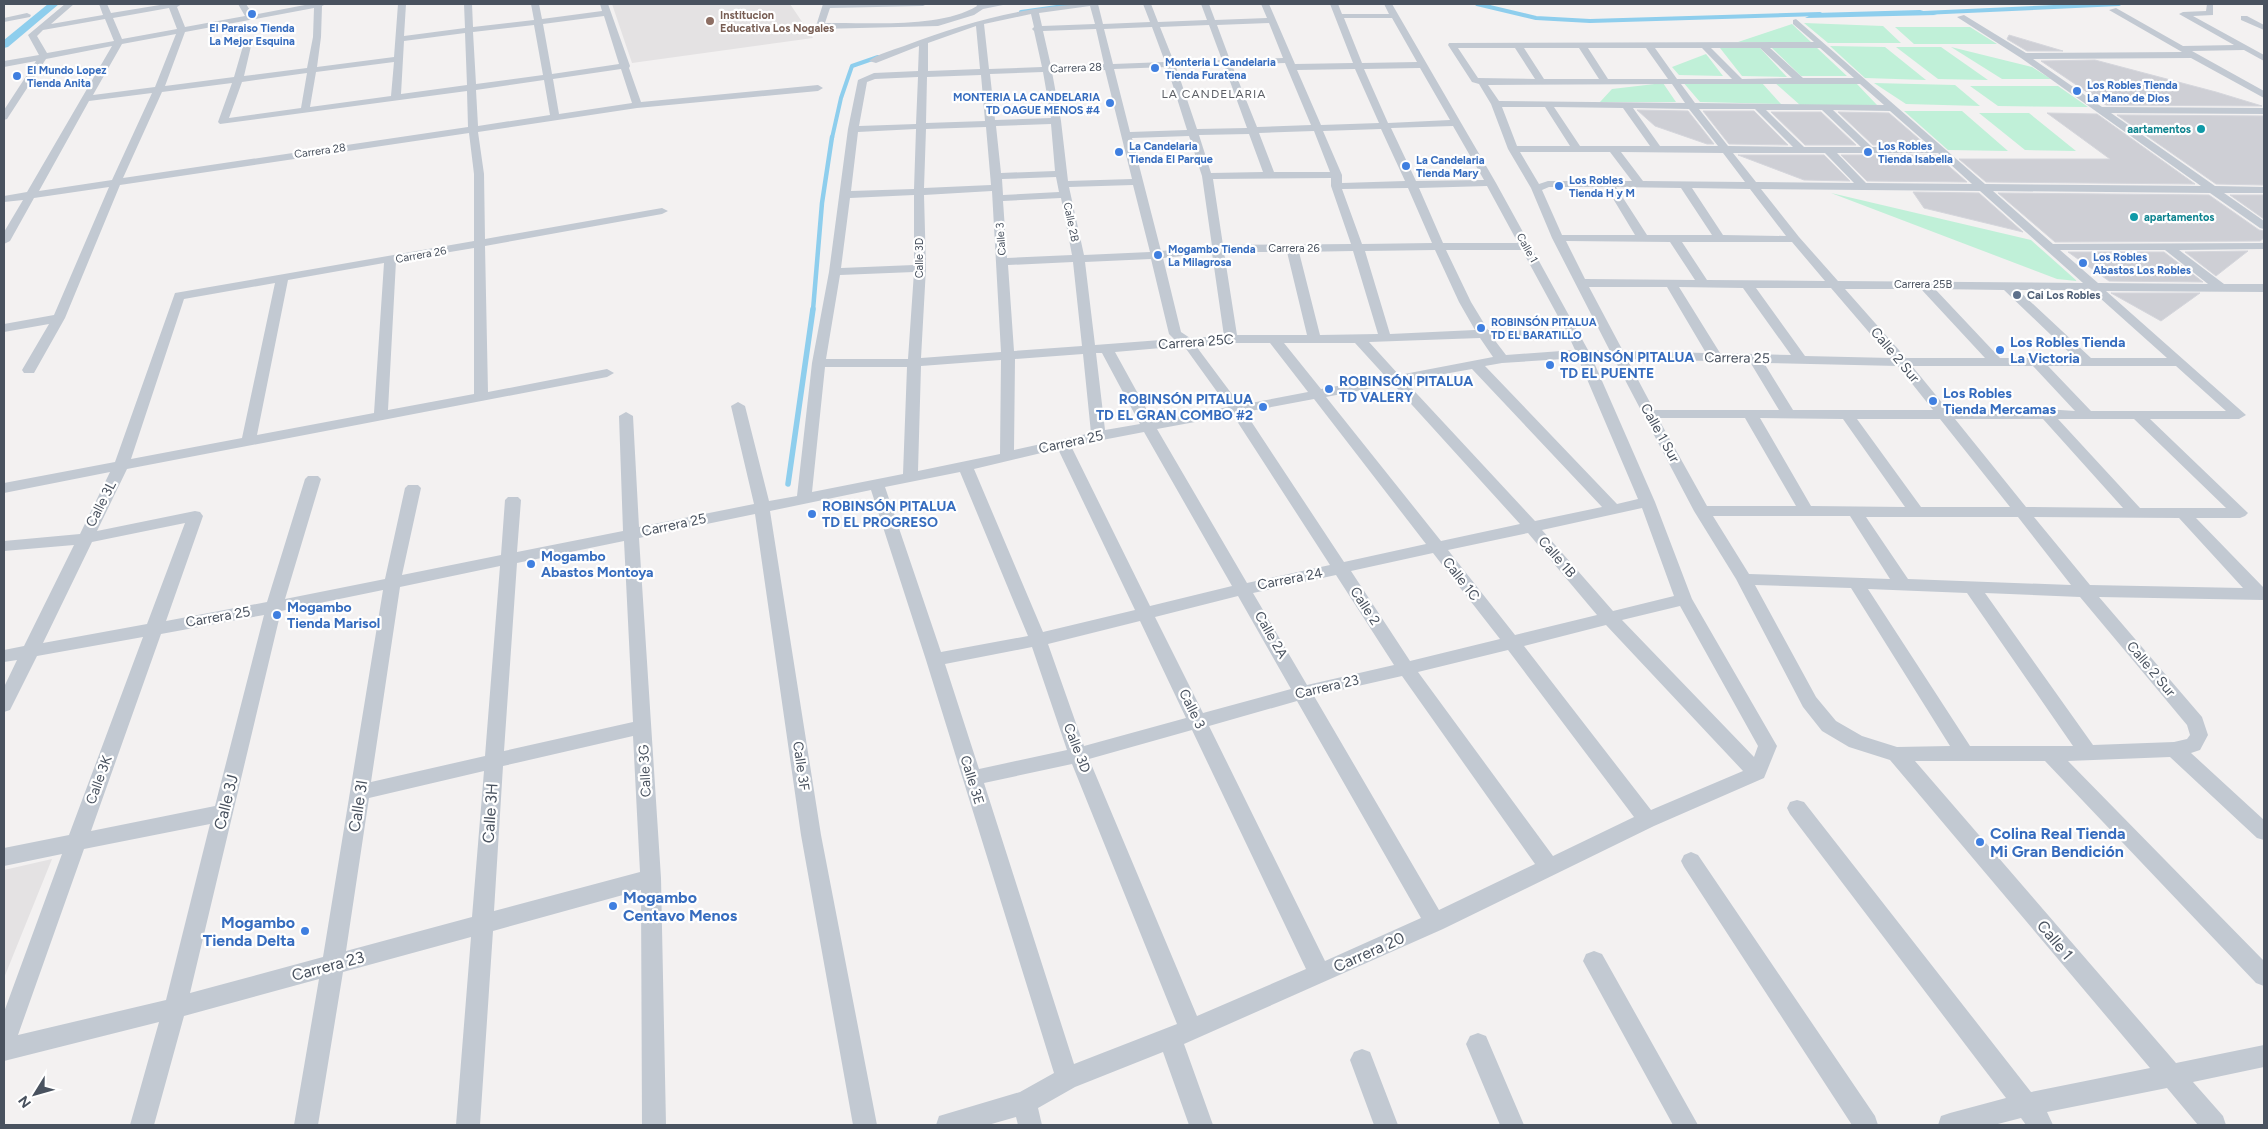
<svg xmlns="http://www.w3.org/2000/svg" width="2268" height="1129" viewBox="0 0 2268 1129" font-family="Figtree,sans-serif">
	<style>
		.education { fill: #e4e2e3 }
		.green { fill: #c0f0d8 }
		.water { fill: #8eceed }
		.lines { fill: none; stroke-linecap: round; stroke-linejoin: round }
		.stream-far2 { stroke: #8eceed; stroke-width: 4 }
		.stream-far1 { stroke: #8eceed; stroke-width: 4.5 }
		.stream { stroke: #8eceed; stroke-width: 5.5 }
		.canal { fill: #8eceed; fill-rule: evenodd }
		.building { fill: #cecfd5; stroke: #d5d6dc }
		.street { fill: #c2c9d2; fill-rule: evenodd }
		.shop-dot { fill: #3f7fe0; stroke: #fff; stroke-width: 2 }
		.education-dot { fill: #8d6e63; stroke: #fff; stroke-width: 2 }
		.culture-dot { fill: #0f9aa8; stroke: #fff; stroke-width: 2 }
		.service-dot { fill: #5c6f8a; stroke: #fff; stroke-width: 2 }
		.labels { text-anchor: middle; dominant-baseline: central; stroke-width: 4.5; stroke-linejoin: round; paint-order: stroke }
		.far-education-label { font-size: 11px; font-weight: bold; fill: #785e54; stroke: #fff; text-anchor: start }
		.far-shop-label { font-size: 11px; font-weight: bold; fill: #366cbe; stroke: #fff; text-anchor: start }
		.far-street-label { font-size: 11px; fill: #49525f; stroke: #fff }
		.far-culture-label { font-size: 11px; font-weight: bold; fill: #0d838f; stroke: #fff; text-anchor: end }
		.far-service-label { font-size: 11px; font-weight: bold; fill: #4e5e75; stroke: #fff; text-anchor: start }
		.far-neighbourhood-label { font-size: 12px; letter-spacing: 1px; fill: #5d6066; stroke: #fff }
		.street-label { font-size: 14px; fill: #49525f; stroke: #fff }
		.shop-label { font-size: 14px; font-weight: bold; fill: #366cbe; stroke: #fff; text-anchor: start }
		.near-street-label { font-size: 16px; fill: #49525f; stroke: #fff }
		.near-shop-label { font-size: 16px; font-weight: bold; fill: #366cbe; stroke: #fff; text-anchor: start }
	</style>
	<rect width="100%" height="100%" fill="#f3f1f1"/>
	<path class="education" d="M612,4H790L813,38L632,63Z
		M52,859L4,978V870Z"/>
	<path class="green" d="M1804,23L1883,26L1901,43H1828Z
		M1792,24L1812,43L1738,42Z
		M1895,27H1970L1997,44H1914Z
		M1758,46L1787,77L1742,76L1720,48Z
		M1830,46L1885,47L1926,80L1865,78Z
		M1771,47H1816L1847,76H1801Z
		M1896,47H1941L1988,80L1938,79Z
		M1951,47L2032,67L2051,79H2002Z
		M1706,54L1723,76L1679,75L1672,67Z
		M1682,81L1762,83L1781,104L1700,102Z
		M1774,82L1856,83L1877,105H1800Z
		M1663,83L1676,102H1600L1612,89Z
		M1874,83L1955,85L1980,106L1906,104Z
		M1970,86H2058L2088,107L1998,106Z
		M1904,111H1962L2008,151L1948,150Z
		M1979,113H2029L2076,151L2025,150Z
		M1831,193L2031,240L2077,281L2057,279Z"/>
	<path class="water" d="M1920,10L1937,15L1805,18L1815,13Z"/>
	<g class="lines">
		<path class="stream-far2" d="M1477,4L1536,18L1590,21L1820,14
			M1021,12L1078,4
			M1923,13L2119,4
			M832,138L841,98L852,66L878,57"/>
		<path class="stream-far1" d="M813,310L822,203L832,137"/>
		<path class="stream" d="M788,484L813,309"/>
		<path class="canal" d="M48,4H59L8,47L4,48V40Z"/>
	</g>
	<path class="building" d="M2009,35L2063,51H2027L2007,39Z
		M2095,60L2216,92L2262,106L2106,105L2041,61Z
		M1637,110L1688,111L1714,144H1707L1655,126Z
		M1703,111H1754L1788,145L1729,144Z
		M1771,112H1821L1856,145H1805Z
		M1838,112L1889,113L1926,145H1873Z
		M2047,113L2097,114L2195,184L1986,182L1959,159H2110Z
		M2117,115L2264,116V185L2216,184Z
		M1738,155H1824L1850,181L1804,180Z
		M1841,155H1936L1967,182L1867,181Z
		M1913,192L1979,193L2023,232L1924,208Z
		M1998,193L2209,195L2259,230L2264,231V238L2260,241L2055,242Z
		M2230,195H2264V219Z
		M2248,251L2216,276L2185,252Z
		M2068,252H2164L2203,282L2109,281Z
		M2111,293H2200L2161,321Z"/>
	<g class="lines">
		<path class="street" d="M65,4H74L51,24L103,15L99,4H107L111,13L166,4H182L177,7L185,27L245,16L238,4H246L253,15L310,4H326L322,6L321,37L317,67L394,57L398,4H406L404,36L465,28L464,4H472L473,27L534,20L531,4H539L542,19L602,11L600,4H608L630,66L629,68L641,102L818,85L823,88L818,91L637,108L478,132L484,174L485,239L662,208L668,211L662,214L485,246L488,392L607,369L614,373L607,377L127,469L97,531L195,511L200,512L203,516L166,621L267,602L305,479L308,476H318L321,479L285,599L385,579L405,488L408,485H418L421,488L402,575L501,555L505,500L508,497H518L521,500L517,552L623,531L619,416L626,412L633,416L639,527L754,504L731,406L738,402L745,406L769,501L797,496L812,363L829,272L848,129L858,80L874,73L918,71L919,46L876,63L869,61C877,54 893,50 904,46C967,22 1030,4 1098,4L1103,24L1150,22L1143,4H1151L1158,22L1207,20L1201,4H1209L1215,20L1267,18L1261,4H1269L1295,64L1353,63L1330,4H1338L1342,14H1389L1384,4H1392L1496,183L1588,350L1610,351L1552,238L1531,188L1508,149L1491,104L1479,84L1472,82L1448,45L1449,43L1814,42L1793,24V20L1796,19L1985,184L2201,186L2021,58L1957,17L1964,15L2026,53L2182,52L2109,10L2116,8L2183,46L2234,45L2179,14L2183,12L2206,11L2207,4H2213V15L2193,16L2264,55V61L2244,50L2192,51L2264,91V98L2191,58L2033,59L2102,107L2264,108V114L2111,113L2215,186L2264,187V193H2224L2264,221V229L2260,228L2210,193L1993,191L2053,244L2264,243V249L2179,250L2224,284H2264V292L2106,291L2246,415L2239,419H2150L2248,513L2245,516L2240,518H2196L2264,588V600L2099,597L2202,717L2208,735L2200,750L2191,753L2264,820V840L2257,838L2170,757L2068,761L2264,961V986L2256,983L2045,761H1915L2176,1063L2264,1045V1067L2193,1082L2223,1116L2226,1125H2198L2167,1088L2047,1112L2053,1125H2026L2021,1118L1994,1125H1938L1941,1116L1950,1113L2006,1098L1790,814L1787,808L1790,802L1797,800L1804,802L2031,1092L2150,1068L1890,760L1849,747L1822,731L1803,707L1736,579L1694,511L1614,359L1592,358L1655,502L1692,599L1777,746L1764,778L1654,826L1443,929L1184,1044L1213,1125H1189L1163,1052L1075,1087L1038,1108L1042,1125H1018L1016,1117L988,1125H936L939,1116L1020,1092L1054,1073L926,660L871,490L770,511L821,835L877,1125H853L801,835L755,514L639,538L661,878L666,1125H642L641,890L493,931L480,1125H456L471,937L343,972L318,1125H294L319,979L184,1016L154,1125H130L159,1022L4,1061V1012L62,854L4,866V848L69,835L143,637L37,656L10,710L4,712V687L17,660L4,662V650L24,646L74,545L4,551V541L80,534L110,472L4,493V483L115,462L175,293L474,241V174L469,133L120,185L65,318L34,373H24L22,370L49,324L4,332V324L54,315L109,187L34,198L10,241L4,244V232L23,200L4,202V196L27,192L112,46L46,59L7,119L4,120V110L36,61L4,67V61L39,55L28,35ZM1090,6L1095,24L1042,26L1039,13ZM169,8L177,29L122,39L113,18ZM314,8L313,37L307,68L244,76L251,46L247,43L243,46L234,77L165,86L185,32ZM1031,14L1034,27L1032,29L1034,31L1042,67L989,69L984,24ZM604,16L619,64L552,74L543,24ZM1344,18H1392L1417,62L1362,63ZM105,19L114,41L47,53L37,36L43,30ZM1269,23L1283,58L1230,60L1217,25ZM534,25L543,75L476,84L473,32ZM1209,25L1222,60L1174,62L1160,27ZM976,26L980,69L928,71V43ZM1152,27L1165,62L1113,64L1104,29ZM1096,29L1104,64L1051,66L1043,31ZM465,33L467,85L401,94L404,41ZM176,34L155,87L93,95L122,44ZM1458,48H1515L1535,79L1478,78ZM1524,48H1579L1599,79H1544ZM1588,48H1646L1668,79H1608ZM1655,48H1702L1732,79H1677ZM1711,48H1760L1792,78L1742,79ZM1770,48H1820L1854,78H1803ZM394,62L391,96L310,107L316,72ZM1285,63L1311,125L1257,127L1232,65ZM1224,65L1247,128L1197,129L1176,67ZM1167,67L1187,130L1130,132L1114,69ZM1420,68L1450,120L1388,123L1364,69ZM621,69L632,103L559,114L553,79ZM1355,69L1379,123L1321,125L1297,70ZM1105,70L1132,179L1068,181L1061,121L1052,72ZM1043,72L1051,118L995,120L990,74ZM307,73L301,108L229,118L242,82ZM981,75L985,121L926,123L927,77ZM918,77L916,124L859,126L867,82L875,79ZM544,80L550,115L478,126L476,90ZM232,83L218,122L220,124L467,91L468,127L123,178L162,92ZM1672,84L1685,103L1499,101L1488,85ZM1681,84H1860L1884,105L1695,103ZM152,93L112,180L39,191L89,101ZM1502,107H1545L1570,146H1517ZM1554,107L1623,108L1650,146H1580ZM1633,108L1689,109L1718,146H1660ZM1699,109H1755L1793,147L1728,146ZM1766,110H1822L1861,147H1804ZM1833,110L1890,111L1931,147H1872ZM1051,124L1055,171L1001,173L996,126ZM1453,126L1484,180L1416,181L1391,128ZM986,127L991,185L924,188L926,129ZM916,129L914,189L851,191L858,132ZM1381,129L1405,181L1342,183V175L1323,131ZM1314,131L1330,172H1274L1259,133ZM1249,134L1263,172L1211,173L1199,135ZM1189,136L1202,176L1212,246L1161,251L1132,138ZM1520,152H1610L1632,181H1548L1539,184ZM1621,152L1723,153L1745,182L1643,181ZM1733,153H1825L1854,183L1756,182ZM1837,153H1938L1972,184L1866,183ZM1056,177L1059,192L1003,195L1002,179ZM1331,178V186L1351,244L1223,245L1213,179ZM1133,185L1150,252L1084,255L1069,187ZM1487,186L1518,243H1443L1419,188ZM1549,187H1606L1635,235H1562L1542,190ZM1616,187L1681,188L1712,235H1647ZM1408,188L1432,243L1362,244L1342,189ZM1692,188L1750,189L1786,236L1723,235ZM1761,189L1980,191L2083,283L1838,281L1799,237ZM992,191L1001,352L921,358L926,268L924,195ZM914,195V265L841,268L850,198ZM1061,198L1072,255L1007,258L1003,201ZM1566,241L1670,242L1695,280L1585,279ZM1682,242H1792L1825,281L1707,280ZM474,248V394L388,410L396,261ZM1435,250L1459,302L1475,330L1390,334L1365,251ZM1446,250H1522L1566,331L1488,330L1471,302ZM2060,250H2165L2208,284L2098,283ZM1353,251L1378,334L1320,335L1299,252ZM1224,252H1287L1307,335H1237ZM1212,253L1224,336L1190,338L1181,332L1163,258ZM1151,259L1169,334L1174,339L1095,345L1085,262ZM1073,262L1082,346L1014,351L1008,265ZM384,263L374,413L257,435L288,280ZM914,272L908,359H826L840,275ZM275,283L242,438L131,459L184,299ZM1589,287H1667L1706,353L1623,351ZM1679,287L1743,288L1791,355L1720,353ZM1756,288H1831L1891,358L1805,356ZM1845,289H1921L1985,358H1906ZM1935,289L2004,290L2075,358H2000ZM2018,290H2091L2167,358H2091ZM1480,338L1493,357L1399,375L1369,342ZM1493,338L1570,339L1575,350L1506,355ZM1231,343H1270L1308,392L1240,405L1196,346ZM1284,343H1355L1386,377L1321,389ZM1184,346L1228,407L1153,421L1115,352ZM1096,353H1102L1140,424L1105,430ZM1083,354L1091,433L1014,450L1015,359ZM1578,358L1638,499L1617,504L1485,366L1502,363ZM1627,359L1750,362L1779,410H1654ZM1001,360L1000,454L918,471L921,366ZM1764,363L1898,366L1933,410H1793ZM1912,366H2033L2075,411L2045,409L1948,410ZM2048,366H2176L2226,411H2091ZM825,367H907L903,474L812,492ZM1472,369L1602,507L1535,521L1405,381ZM1393,384L1520,524L1441,541L1326,397ZM1314,399L1426,544L1344,562L1245,412ZM1233,415L1330,565L1247,583L1157,429ZM1658,418H1745L1796,506H1707ZM1760,418L1843,419L1905,507L1811,506ZM1857,419H1940L2010,507H1921ZM1955,419H2043L2123,508L2026,507ZM2058,419H2134L2226,508H2140ZM1144,432L1232,586L1150,606L1071,446ZM1058,449L1135,610L1043,632L974,469ZM960,472L1028,636L941,652L885,487ZM1642,508L1674,596L1613,611L1542,530ZM1713,516H1850L1890,579L1749,574ZM1866,517H2018L2071,585L1908,579ZM2034,517L2179,518L2243,588L2090,585ZM185,523L147,624L43,643L92,542ZM1528,533L1597,615L1515,635L1448,550ZM624,541L633,722L504,751L517,563ZM1433,553L1500,639L1410,661L1351,571ZM500,566L485,756L371,782L400,587ZM1336,575L1394,665L1307,685L1253,593ZM1755,585L1851,588L1950,746L1897,747L1862,736L1836,721L1816,697ZM1868,589L1967,593L2073,746H1970ZM383,590L323,957L190,993L281,611ZM1985,593L2080,597L2187,725L2190,735L2187,739L2174,742L2093,745ZM1238,596L1291,689L1203,713L1155,617ZM1680,606L1758,746L1754,757L1622,620ZM264,615L215,806L91,831L161,634ZM1140,621L1186,718L1084,746L1048,644ZM1606,625L1743,771L1651,810L1524,646ZM1032,647L1067,750L979,769L945,664ZM1508,650L1634,817L1553,856L1418,672ZM1402,676L1535,864L1439,910L1314,696ZM1297,701L1421,918L1325,961L1209,726ZM1192,730L1306,969L1197,1016L1089,759ZM633,736L640,872L494,911L503,766ZM1072,764L1177,1024L1074,1064L984,783ZM484,771L472,917L346,951L369,798ZM210,824L166,1000L18,1035L84,849Z
			M823,4H927L923,6L830,8L825,23C869,22 939,29 977,6L976,4H1008L983,9L974,15L938,26L820,29L816,26Z
			M27,13L31,15L30,17L4,22V18Z
			M2241,16H2247L2264,25V30L2241,20Z
			M1691,852L1698,855L1875,1116L1878,1125H1852L1684,867L1681,861L1684,855Z
			M1594,951L1602,954L1698,1125H1673L1583,961L1586,954Z
			M1478,1033L1486,1036L1524,1125H1500L1466,1044L1470,1036Z
			M1362,1049L1370,1052L1398,1125H1374L1350,1060L1354,1052Z"/>
	</g>
	<g class="shop-dot">
		<circle cx="252" cy="14" r="5"/>
		<circle cx="1155" cy="68" r="5"/>
		<circle cx="17" cy="76" r="5"/>
		<circle cx="2077" cy="91" r="5"/>
		<circle cx="1110" cy="103" r="5"/>
		<circle cx="1119" cy="152" r="5"/>
		<circle cx="1868" cy="152" r="5"/>
		<circle cx="1406" cy="166" r="5"/>
		<circle cx="1559" cy="186" r="5"/>
		<circle cx="1158" cy="255" r="5"/>
		<circle cx="2083" cy="263" r="5"/>
		<circle cx="1481" cy="328" r="5"/>
		<circle cx="2000" cy="350" r="5"/>
		<circle cx="1550" cy="365" r="5"/>
		<circle cx="1329" cy="389" r="5"/>
		<circle cx="1933" cy="401" r="5"/>
		<circle cx="1263" cy="407" r="5"/>
		<circle cx="812" cy="514" r="5"/>
		<circle cx="531" cy="564" r="5"/>
		<circle cx="277" cy="615" r="5"/>
		<circle cx="1980" cy="842" r="5"/>
		<circle cx="613" cy="906" r="5"/>
		<circle cx="305" cy="931" r="5"/>
	</g>
	<circle class="education-dot" cx="710" cy="21" r="5"/>
	<g class="culture-dot">
		<circle cx="2201" cy="129" r="5"/>
		<circle cx="2134" cy="217" r="5"/>
	</g>
	<circle class="service-dot" cx="2017" cy="295" r="5"/>
	<g class="labels">
		<g class="far-education-label">
			<text x="720" y="15">Institucion<tspan x="720" dy="13">Educativa Los Nogales</tspan></text>
		</g>
		<g class="far-shop-label">
			<text x="252" y="28" text-anchor="middle">El Paraiso Tienda<tspan x="252" dy="13">La Mejor Esquina</tspan></text>
			<text x="1165" y="62">Monteria L Candelaria<tspan x="1165" dy="13">Tienda Furatena</tspan></text>
			<text x="27" y="70">El Mundo Lopez<tspan x="27" dy="13">Tienda Anita</tspan></text>
			<text x="2087" y="85">Los Robles Tienda<tspan x="2087" dy="13">La Mano de Dios</tspan></text>
			<text x="1100" y="97" text-anchor="end">MONTERIA LA CANDELARIA<tspan x="1100" dy="13">TD OAGUE MENOS #4</tspan></text>
			<text x="1129" y="146">La Candelaria<tspan x="1129" dy="13">Tienda El Parque</tspan></text>
			<text x="1878" y="146">Los Robles<tspan x="1878" dy="13">Tienda Isabella</tspan></text>
			<text x="1416" y="160">La Candelaria<tspan x="1416" dy="13">Tienda Mary</tspan></text>
			<text x="1569" y="180">Los Robles<tspan x="1569" dy="13">Tienda H y M</tspan></text>
			<text x="1168" y="249">Mogambo Tienda<tspan x="1168" dy="13">La Milagrosa</tspan></text>
			<text x="2093" y="257">Los Robles<tspan x="2093" dy="13">Abastos Los Robles</tspan></text>
			<text x="1491" y="322">ROBINSÓN PITALUA<tspan x="1491" dy="13">TD EL BARATILLO</tspan></text>
		</g>
		<g class="far-street-label">
			<text transform="translate(1076 68) rotate(-2)">Carrera 28</text>
			<text transform="translate(320 151) rotate(-8)">Carrera 28</text>
			<text transform="translate(1071 222) rotate(78)">Calle 2B</text>
			<text transform="translate(1001 239) rotate(-94)">Calle 3</text>
			<text x="1294" y="248">Carrera 26</text>
			<text transform="translate(1527 248) rotate(61)">Calle 1</text>
			<text transform="translate(421 255) rotate(-10)">Carrera 26</text>
			<text transform="translate(919 258) rotate(-90)">Calle 3D</text>
			<text x="1923" y="284">Carrera 25B</text>
		</g>
		<g class="far-culture-label">
			<text x="2191" y="129">aartamentos</text>
			<text x="2144" y="217" text-anchor="start">apartamentos</text>
		</g>
		<g class="far-service-label">
			<text x="2027" y="295">Cai Los Robles</text>
		</g>
		<g class="far-neighbourhood-label">
			<text x="1214" y="94">LA CANDELARIA</text>
		</g>
		<g class="street-label">
			<text transform="translate(1196 342) rotate(-4)">Carrera 25C</text>
			<text transform="translate(1895 355) rotate(50)">Calle 2 Sur</text>
			<text transform="translate(1737 358) rotate(1)">Carrera 25</text>
			<text transform="translate(1660 433) rotate(61)">Calle 1 Sur</text>
			<text transform="translate(1071 442) rotate(-12)">Carrera 25</text>
			<text transform="translate(101 504) rotate(-63)">Calle 3L</text>
			<text transform="translate(674 525) rotate(-12)">Carrera 25</text>
			<text transform="translate(1557 557) rotate(49)">Calle 1B</text>
			<text transform="translate(1290 579) rotate(-11)">Carrera 24</text>
			<text transform="translate(1461 579) rotate(52)">Calle 1C</text>
			<text transform="translate(1365 606) rotate(57)">Calle 2</text>
			<text transform="translate(218 617) rotate(-10)">Carrera 25</text>
			<text transform="translate(1271 635) rotate(60)">Calle 2A</text>
			<text transform="translate(2151 669) rotate(50)">Calle 2 Sur</text>
			<text transform="translate(1327 687) rotate(-13)">Carrera 23</text>
			<text transform="translate(1192 709) rotate(64)">Calle 3</text>
			<text transform="translate(1077 748) rotate(69)">Calle 3D</text>
			<text transform="translate(801 766) rotate(82)">Calle 3F</text>
			<text transform="translate(645 771) rotate(-93)">Calle 3G</text>
			<text transform="translate(99 780) rotate(-70)">Calle 3K</text>
			<text transform="translate(972 780) rotate(73)">Calle 3E</text>
		</g>
		<g class="shop-label">
			<text x="2010" y="342">Los Robles Tienda<tspan x="2010" dy="16">La Victoria</tspan></text>
			<text x="1560" y="357">ROBINSÓN PITALUA<tspan x="1560" dy="16">TD EL PUENTE</tspan></text>
			<text x="1339" y="381">ROBINSÓN PITALUA<tspan x="1339" dy="16">TD VALERY</tspan></text>
			<text x="1943" y="393">Los Robles<tspan x="1943" dy="16">Tienda Mercamas</tspan></text>
			<text x="1253" y="399" text-anchor="end">ROBINSÓN PITALUA<tspan x="1253" dy="16">TD EL GRAN COMBO #2</tspan></text>
			<text x="822" y="506">ROBINSÓN PITALUA<tspan x="822" dy="16">TD EL PROGRESO</tspan></text>
			<text x="541" y="556">Mogambo<tspan x="541" dy="16">Abastos Montoya</tspan></text>
			<text x="287" y="607">Mogambo<tspan x="287" dy="16">Tienda Marisol</tspan></text>
		</g>
		<g class="near-street-label">
			<text transform="translate(226 802) rotate(-76)">Calle 3J</text>
			<text transform="translate(358 806) rotate(-81)">Calle 3I</text>
			<text transform="translate(490 813) rotate(-86)">Calle 3H</text>
			<text transform="translate(2055 940) rotate(50)">Calle 1</text>
			<text transform="translate(1369 952) rotate(-24)">Carrera 20</text>
			<text transform="translate(328 966) rotate(-15)">Carrera 23</text>
		</g>
		<g class="near-shop-label">
			<text x="1990" y="833">Colina Real Tienda<tspan x="1990" dy="18">Mi Gran Bendición</tspan></text>
			<text x="623" y="897">Mogambo<tspan x="623" dy="18">Centavo Menos</tspan></text>
			<text x="295" y="922" text-anchor="end">Mogambo<tspan x="295" dy="18">Tienda Delta</tspan></text>
		</g>
	</g>
	<rect width="2268" height="1129" fill="none" stroke="#49525f" stroke-width="10"/>
	<g transform="translate(35 1094) rotate(233)" stroke="#ffffff" stroke-width="4" paint-order="stroke">
	<path d="M0-4L9 19L0 12L-9 19Z" fill="#49525f"/>
	<text y="-8" font-size="14" font-weight="bold" text-anchor="middle" fill="#49525f">N</text>
	</g>
</svg>
